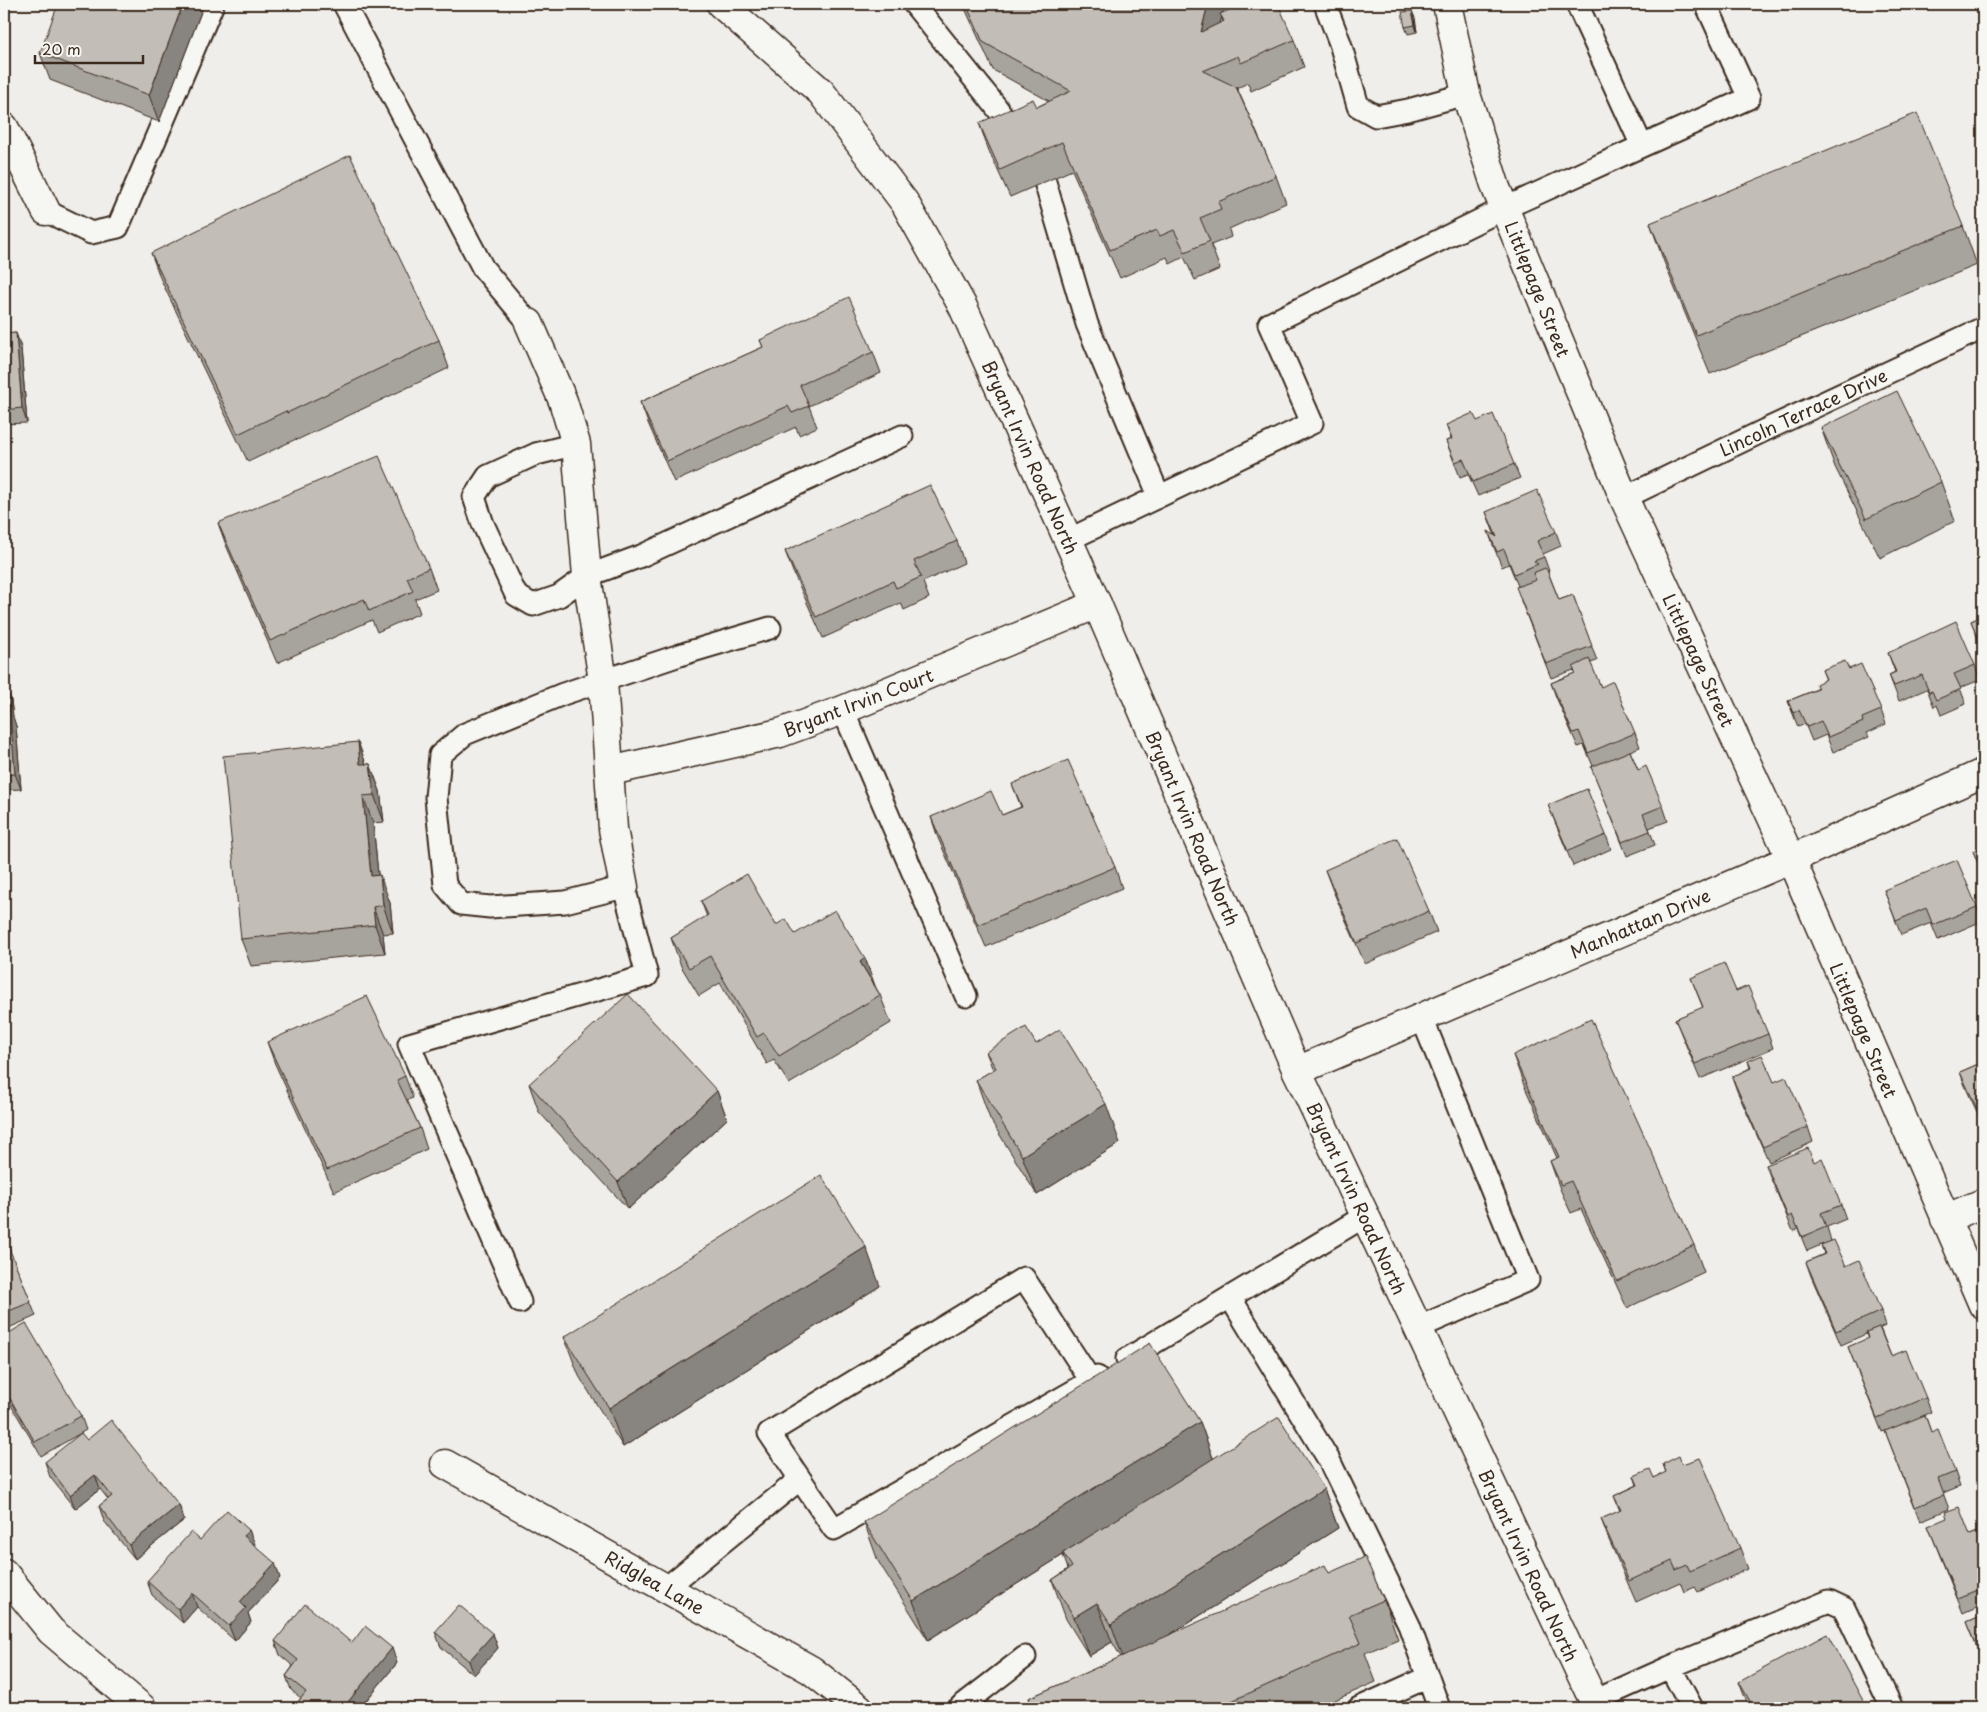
<svg xmlns="http://www.w3.org/2000/svg" width="1987" height="1712" viewBox="0 0 1987 1712" font-family="'Playpen Sans',sans-serif">
	<style>
		.lines { fill: none; stroke-linecap: round; stroke-linejoin: round }
		.lane-casing { stroke: #3b2a1e; stroke-width: 25 }
		.street-casing { stroke: #3b2a1e; stroke-width: 31 }
		.secondary-casing { stroke: #3b2a1e; stroke-width: 31 }
		.lane { stroke: #f6f6f2; stroke-width: 21 }
		.street { stroke: #f6f6f2; stroke-width: 28 }
		.secondary { stroke: #f6f6f2; stroke-width: 28 }
		.wall { fill: #a7a39d; stroke: #3b2a1e; fill-rule: evenodd }
		.shaded-wall { fill: #888480; stroke: #3b2a1e }
		.building { fill: #c2bdb7; stroke: #3b2a1e }
		.labels { text-anchor: middle; dominant-baseline: central; stroke-width: 4; stroke-linejoin: round; paint-order: stroke }
		.street-label { font-size: 18px; fill: #3b2a1e; stroke: #f6f6f2 }
	</style>
	<rect width="100%" height="100%" fill="#efeeea"/>
	<filter id="ink" filterUnits="userSpaceOnUse"><feTurbulence type="fractalNoise" baseFrequency=".02" numOctaves="2"/><feDisplacementMap in="SourceGraphic" scale="10" xChannelSelector="R" yChannelSelector="G"/><feConvolveMatrix kernelMatrix="1 2 1 2 8 2 1 2 1" color-interpolation-filters="sRGB"/></filter>
	<g filter="url(#ink)">
		<g class="lines">
			<defs>
				<path id="lane" d="M344,4L483,268L529,323
					M914,4L994,104L1018,137
					M1325,4L1340,43L1358,106L1376,116L1408,110L1466,94
					M1642,146L1749,98L1706,4
					M1045,182L1087,324L1159,496
					M46,211L91,233L118,227L213,4
					M576,444L536,454L488,476L474,497L483,524L516,595L533,605L559,596L587,576L641,556L902,436
					M1624,498L1763,431L1983,328
					M1068,540L1312,423L1269,324L1505,208L1642,146L1577,4
					M843,710L966,996
					M1230,1297L1329,1460L1409,1625L1439,1708
					M520,1302L409,1044L647,976L624,887L565,902L490,907L461,904L445,885L436,798L440,755L465,734L563,694L686,653L770,628
					M1417,1328L1528,1280L1422,1018
					M1127,1359L1365,1216
					M1091,1381L1024,1278L769,1433L834,1529L1091,1381L1097,1377
					M666,1588L800,1479
					M1670,1667L1692,1708
					M1594,1701L1670,1667L1829,1601L1844,1608L1892,1708
					M959,1708L1025,1657
					M1359,1708L1428,1677"/>
				<path id="street" d="M1447,4L1466,94L1496,188L1624,498L1791,859L1983,1305
					M4,127L46,211
					M529,323L563,401L576,444L587,576L603,681L613,829L624,887
					M610,771L780,733L843,710L1097,604
					M1297,1071L1791,859L1983,773
					M1945,1219L1983,1203
					M445,1464L811,1670L859,1708
					M4,1573L51,1631L142,1708"/>
				<path id="secondary" d="M721,4L821,92L905,203L963,307L1097,604L1297,1071L1588,1689L1594,1701L1602,1708"/>
			</defs>
			<use href="#lane" class="lane-casing"/>
			<use href="#street" class="street-casing"/>
			<use href="#secondary" class="secondary-casing"/>
			<use href="#lane" class="lane"/>
			<use href="#street" class="street"/>
			<use href="#secondary" class="secondary"/>
		</g>
		<path class="wall" d="M204,4L159,122L50,80L40,53Z
			M963,4H1225L1222,13L1294,40L1304,67L1251,91L1248,83L1237,88L1276,176L1286,203L1229,229L1231,237L1211,245L1220,269L1195,280L1184,257L1170,264L1167,257L1120,278L1072,170L1010,197L989,151L979,123L1037,107L1049,101L993,70ZM1221,17L1223,22L1220,23Z
			M1415,18L1417,32L1408,34L1405,27Z
			M1650,223L1963,226L1977,265L1710,374L1664,262Z
			M151,253L439,340L449,368L297,440L296,439L248,462L161,280Z
			M4,328L6,334L16,333L21,348L27,423L4,424Z
			M760,340L873,352L881,373L809,406L817,427L799,435L796,427L674,482L648,423L640,402L763,347Z
			M1477,421L1514,464L1520,478L1478,496L1468,474L1460,477L1446,441L1451,439L1446,425Z
			M1821,428L1941,482L1955,521L1880,558L1835,467Z
			M1486,512L1556,532L1561,546L1543,554L1549,571L1548,572L1559,600L1573,595L1597,661L1590,663L1601,687L1635,733L1640,747L1630,751L1638,770L1663,806L1668,821L1649,828L1655,845L1627,856L1597,781L1591,767L1593,766L1584,745L1578,747L1556,697L1551,683L1575,673L1574,670L1551,678L1521,601L1518,586L1509,564L1502,567L1493,545L1488,531L1495,536Z
			M218,523L429,568L437,590L415,599L420,613L377,632L372,620L277,663L226,545Z
			M957,541L964,563L923,582L929,598L904,610L901,603L823,638L793,572L785,551Z
			M1983,616V650L1971,621Z
			M1888,653L1975,665L1980,680L1960,688L1966,704L1941,715L1937,705L1934,707L1927,689L1899,701L1889,675L1895,672Z
			M1849,669L1881,710L1886,724L1867,733L1869,737L1833,752L1826,735L1812,741L1805,724L1798,727L1788,701L1817,689L1826,680L1822,670Z
			M6,686L11,701L13,717L16,726L21,789L4,790V687Z
			M358,742L366,764H370L380,791L384,822L373,823L378,875L390,903L393,933L383,934L385,953L251,966L241,939Z
			M1012,784L1115,867L1122,888L986,947L938,838L931,817L1002,815L1021,807Z
			M1548,805L1606,835L1611,849L1573,866Z
			M1983,846V876L1973,851Z
			M1325,870L1429,911L1437,932L1365,964L1333,891Z
			M1884,890L1977,907L1982,921L1938,940L1931,923L1901,935Z
			M701,901L776,925L795,934L865,958L875,986L880,995L891,1023L789,1084L774,1060L767,1064L720,983L699,996L681,966L671,938L707,917Z
			M1691,978L1736,991L1768,1034L1773,1048L1700,1079L1675,1019L1703,1008Z
			M267,1042L405,1076L413,1098L407,1100L420,1128L427,1149L334,1192L275,1064Z
			M1036,1044L1120,1143L1037,1195L990,1119L976,1080L993,1070L986,1052Z
			M1513,1055L1694,1245L1704,1272L1627,1308L1581,1209L1571,1213L1560,1189L1550,1161L1557,1158L1523,1083Z
			M1748,1061L1774,1082L1808,1127L1813,1142L1769,1162L1737,1091L1732,1077L1750,1068Z
			M1983,1062V1125L1965,1086L1960,1072Z
			M529,1084L717,1091L727,1119L628,1209L539,1112Z
			M1814,1162L1841,1205L1846,1219L1827,1227L1831,1241L1846,1266L1881,1311L1886,1326L1880,1328L1891,1356L1926,1398L1931,1412L1925,1415L1931,1432L1955,1472L1960,1486L1943,1493L1949,1509L1920,1521L1885,1431L1882,1432L1848,1347L1868,1339L1866,1334L1841,1345L1811,1276L1806,1262L1824,1254L1821,1245L1807,1251L1798,1229L1793,1231L1771,1179L1766,1165Z
			M4,1236L36,1316L4,1330Z
			M880,1286L623,1447L579,1376L564,1337Z
			M4,1336L81,1416L86,1430L41,1456L4,1393Z
			M1200,1422L1213,1458L1324,1489L1338,1528L1166,1637L1329,1573L1384,1600L1398,1639L1365,1653L1376,1682L1317,1708H1032L1029,1698L1121,1657L1112,1642L1089,1656L1066,1619L1052,1580L1068,1569L1063,1555L928,1640L878,1561L864,1522Z
			M87,1440L179,1505L184,1520L135,1559L104,1521L99,1506L108,1499L100,1489L75,1509L50,1477L45,1462Z
			M1663,1464H1682L1740,1548L1748,1569L1698,1592L1695,1587L1684,1592L1680,1582L1636,1602L1609,1540L1601,1519L1620,1511L1614,1496L1637,1485L1634,1476L1654,1478L1666,1473Z
			M1928,1526L1970,1535L1983,1530V1604L1963,1613Z
			M249,1530L254,1545L280,1578L248,1613L251,1622L235,1641L197,1607L183,1623L152,1595L147,1581L200,1540Z
			M1983,1615V1662L1967,1622Z
			M435,1632L493,1634L498,1648L474,1675L441,1647Z
			M275,1641L352,1643L397,1663L360,1708H295L294,1707L301,1698L291,1690L286,1676L293,1666L280,1655Z
			M1739,1682L1867,1708H1749Z"/>
		<path class="shaded-wall" d="M183,4H204L159,122L149,95Z
			M1208,4H1225L1211,59L1201,32Z
			M1412,11L1415,18L1417,32L1415,25Z
			M16,333L21,348L27,423L22,408Z
			M6,686L11,701L13,717L16,726L21,789L15,774Z
			M358,742L368,770L360,764Z
			M370,764L380,791L384,822L374,795Z
			M363,796L373,823L381,904L371,876Z
			M380,875L390,903L393,933L383,905Z
			M373,907L383,934L385,953L375,925Z
			M865,958L875,986L860,962Z
			M717,1091L727,1119L628,1209L618,1182Z
			M1106,1104L1120,1143L1037,1195L1022,1156Z
			M866,1247L880,1286L623,1447L609,1408Z
			M1200,1422L1214,1461L1063,1553V1555L928,1640L913,1601Z
			M95,1475L100,1489L75,1509L70,1495Z
			M1324,1489L1338,1528L1125,1663L1111,1624Z
			M179,1505L184,1520L135,1559L129,1545Z
			M249,1530L255,1544L250,1551L244,1536Z
			M275,1563L280,1578L248,1613L251,1622L235,1641L229,1626L240,1602Z
			M192,1593L197,1607L183,1623L178,1609Z
			M1097,1603L1112,1642L1089,1656L1074,1617Z
			M493,1634L498,1648L474,1675L469,1661Z
			M392,1648L397,1663L360,1708H343Z"/>
		<path class="building" d="M58,4H183L149,95L40,53Z
			M966,4H1208L1201,32L1224,21L1220,14L1243,4H1278L1294,40L1241,63L1238,56L1203,71L1236,87L1276,176L1218,202L1221,209L1200,218L1210,241L1185,252L1174,230L1160,236L1157,230L1110,250L1062,142L1000,170L979,123L1033,99L1037,107L1071,91L983,42Z
			M1412,11L1415,25L1405,27L1402,12Z
			M1917,113L1963,226L1696,335L1650,223Z
			M350,155L439,340L287,413L286,411L238,434L151,253Z
			M849,297L873,352L800,385L809,406L792,413L788,406L667,461L640,402L763,347L760,340Z
			M16,333L22,408L4,410V334Z
			M1897,391L1941,482L1866,519L1821,428Z
			M1473,413L1477,421L1493,414L1514,464L1473,482L1463,459L1455,462L1446,441L1452,439L1446,425Z
			M379,456L429,568L407,578L413,591L369,611L364,599L270,641L218,523Z
			M930,485L957,541L914,561L921,577L896,588L893,581L816,617L785,551Z
			M1537,490L1556,532L1537,541L1544,557L1534,561L1538,564L1514,574L1504,549L1497,552L1488,531L1497,537L1486,512Z
			M1545,568L1547,570L1559,600L1573,595L1592,646L1546,664L1516,587L1536,580L1533,573Z
			M1983,616V633L1977,636L1971,621Z
			M1956,621L1975,665L1954,674L1961,689L1936,700L1932,691L1929,692L1922,675L1894,686L1889,675L1896,672L1888,653Z
			M1589,659L1601,687L1613,681L1635,733L1588,753L1579,731L1573,733L1551,683L1575,673L1573,667Z
			M1845,661L1849,669L1861,664L1881,710L1862,718L1863,722L1828,737L1821,721L1807,727L1799,710L1793,713L1788,701L1818,689L1816,684L1826,679L1822,670Z
			M6,686L8,711H10L15,774L4,775V687Z
			M358,742L360,764H370L374,795L363,796L371,876L380,875L383,905L373,907L375,925L241,939L223,756Z
			M1630,751L1638,770L1646,766L1663,806L1643,814L1650,831L1622,842L1591,767Z
			M1068,760L1115,867L978,925L931,817L991,791L1002,815L1022,807L1012,784Z
			M1587,789L1606,835L1568,851L1548,805Z
			M1397,838L1429,911L1357,943L1325,870Z
			M1983,846V874L1973,851Z
			M1957,860L1977,907L1933,925L1926,908L1896,921L1884,890Z
			M747,874L776,925L786,919L795,934L835,910L865,958L860,962L880,995L779,1056L764,1033L757,1037L710,956L689,968L671,938L708,915L701,901Z
			M1724,963L1736,991L1748,986L1768,1034L1695,1064L1675,1019L1703,1007L1691,978Z
			M628,994L717,1091L618,1182L529,1084Z
			M367,996L405,1076L397,1080L420,1128L327,1170L267,1042Z
			M1591,1019L1694,1245L1617,1281L1571,1181L1561,1185L1550,1161L1559,1157L1513,1055Z
			M1026,1027L1036,1044L1060,1029L1106,1104L1022,1156L976,1080L996,1068L986,1052Z
			M1762,1055L1774,1082L1786,1077L1808,1127L1763,1147L1732,1077L1751,1068L1748,1061Z
			M1983,1062V1114L1980,1115L1960,1072Z
			M1808,1148L1814,1162L1822,1158L1841,1205L1821,1213L1826,1227L1802,1237L1792,1215L1788,1217L1766,1165Z
			M821,1175L866,1247L609,1408L564,1337Z
			M4,1236L31,1302L4,1313Z
			M1834,1240L1846,1266L1859,1260L1881,1311L1836,1331L1806,1262L1825,1254L1821,1245Z
			M26,1323L81,1416L35,1442L4,1388V1336Z
			M1879,1327L1891,1356L1906,1350L1926,1398L1877,1418L1848,1347L1868,1338L1866,1332Z
			M1150,1343L1200,1422L913,1601L864,1522Z
			M1925,1415L1931,1432L1938,1429L1955,1472L1938,1479L1944,1495L1915,1507L1885,1431Z
			M1279,1417L1324,1489L1111,1624L1097,1603L1074,1617L1052,1580L1072,1567L1063,1553Z
			M111,1420L179,1505L129,1545L99,1506L112,1496L95,1475L70,1495L45,1462L81,1433L87,1440Z
			M1679,1456L1682,1464L1700,1458L1740,1548L1690,1571L1687,1565L1676,1570L1672,1561L1629,1581L1601,1519L1621,1510L1614,1496L1638,1485L1634,1476L1650,1469L1654,1478L1666,1472L1663,1464Z
			M1959,1507L1970,1535L1983,1530V1588L1958,1598L1928,1526L1947,1518L1945,1512Z
			M227,1510L249,1530L244,1536L275,1563L240,1602L246,1608L229,1626L192,1593L178,1609L147,1581L191,1532L200,1540Z
			M1365,1557L1384,1600L1349,1615L1361,1643L1216,1708H1033L1029,1698L1325,1565L1329,1573Z
			M305,1604L352,1643L365,1626L392,1648L343,1708H296L294,1707L306,1692L286,1676L298,1660L275,1641Z
			M459,1605L493,1634L469,1661L435,1632Z
			M1983,1615V1660L1967,1622Z
			M1827,1634L1867,1708H1754L1739,1682Z
			M4,1687L14,1708H4Z
			M1391,1703L1393,1708H1380Z"/>
	</g>
	<g class="labels">
		<g class="street-label">
			<text transform="translate(1538 289) rotate(68)">Littlepage Street</text>
			<text transform="translate(1803 412) rotate(-25)">Lincoln Terrace Drive</text>
			<text transform="translate(1031 457) rotate(66)">Bryant Irvin Road North</text>
			<text transform="translate(1699 660) rotate(65)">Littlepage Street</text>
			<text transform="translate(858 702) rotate(-21)">Bryant Irvin Court</text>
			<text transform="translate(1193 828) rotate(67)">Bryant Irvin Road North</text>
			<text transform="translate(1640 923) rotate(-23)">Manhattan Drive</text>
			<text transform="translate(1864 1030) rotate(67)">Littlepage Street</text>
			<text transform="translate(1357 1198) rotate(65)">Bryant Irvin Road North</text>
			<text transform="translate(1529 1565) rotate(65)">Bryant Irvin Road North</text>
			<text transform="translate(655 1582) rotate(29)">Ridglea Lane</text>
		</g>
	</g>
	<rect width="1987" height="1712" fill="none" stroke="#f6f6f2" stroke-width="20"/>
	<rect x="10" y="10" width="1967" height="1692" fill="none" stroke="#3b2a1e" stroke-width="2" filter="url(#ink)"/>
	<path d="M35 55v8h108v-8" fill="none" stroke="#3b2a1e" stroke-width="2.5"/>
	<text x="42" y="55" font-size="15" fill="#3b2a1e" stroke="#f6f6f2" stroke-width="4" paint-order="stroke">20 m</text>
</svg>
